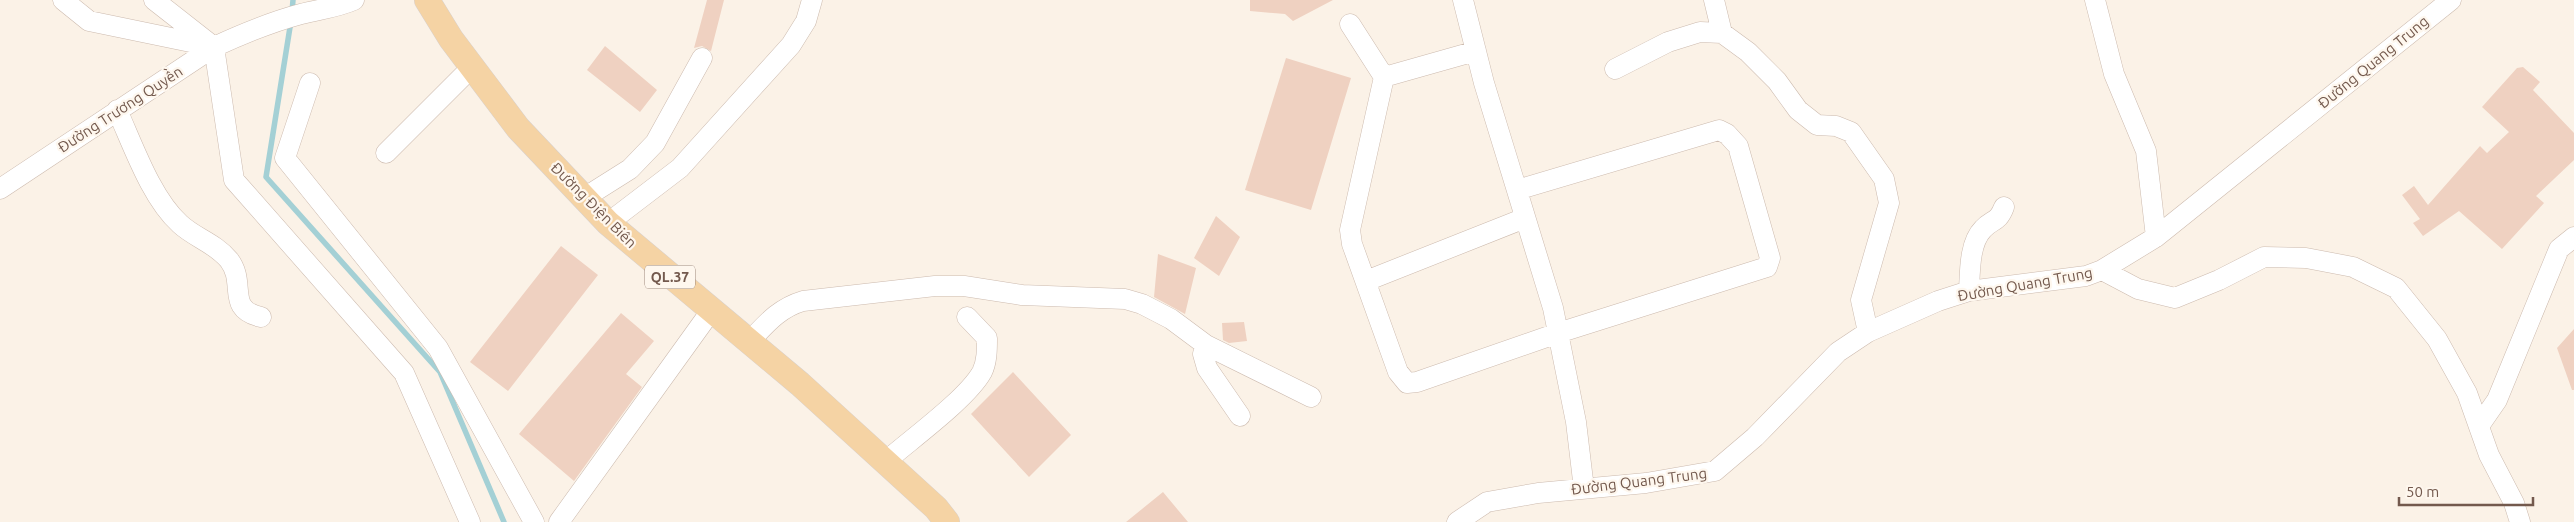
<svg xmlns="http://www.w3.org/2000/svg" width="2574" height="522" viewBox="0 0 2574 522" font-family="Ubuntu,sans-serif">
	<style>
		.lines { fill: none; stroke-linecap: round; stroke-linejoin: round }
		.stream { stroke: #a4d0d5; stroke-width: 5.5 }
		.building { fill: #efd1c1 }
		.minor-casing { stroke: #ccbaae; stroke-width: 21 }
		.major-casing { stroke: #d8d1cd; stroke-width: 26 }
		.minor { stroke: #fff; stroke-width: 20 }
		.major { stroke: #f5d3a4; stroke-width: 25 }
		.labels { text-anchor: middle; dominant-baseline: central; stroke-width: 4.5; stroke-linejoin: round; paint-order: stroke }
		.shield { fill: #fef7ee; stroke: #9d887d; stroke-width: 1 }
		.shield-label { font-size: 14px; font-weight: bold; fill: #73594d }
		.street-label { font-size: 15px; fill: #73594d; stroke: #fef7ee }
	</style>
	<rect width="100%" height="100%" fill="#fbf2e7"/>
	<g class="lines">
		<path class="stream" d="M292,12L293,0
			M291,21L266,177L440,372L504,522"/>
	</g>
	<path class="building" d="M707,0H724L711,51L702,46L694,48Z
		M1250,0H1333L1293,21L1285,14L1250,11Z
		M605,46L657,90L640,112L587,70Z
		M1286,58L1351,78L1311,210L1245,190Z
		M2523,67L2540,82L2533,90L2574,133V160L2536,196L2544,203L2502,249L2459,211L2423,236L2413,223L2420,219L2402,195L2414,186L2428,205L2480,146L2487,153L2509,132L2482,107L2517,68Z
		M1216,216L1240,237L1219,276L1194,258Z
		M561,246L598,275L508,391L470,362Z
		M1158,254L1196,268L1185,314L1154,297Z
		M621,313L654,341L626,374L642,387L574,481L519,434Z
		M1244,322L1247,341L1229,343L1223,340L1222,323Z
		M2574,329V390H2572L2557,348Z
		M1013,372L1071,435L1029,477L971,414Z
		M1163,492L1188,522H1126Z"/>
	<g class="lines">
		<defs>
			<path id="minor" d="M63,0L89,21L210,46
				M154,0L214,47L234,180L404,373L470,522
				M1463,0L1484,83L1553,308L1576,422L1584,489
				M1714,0L1722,33
				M2095,0L2114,74L2146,151L2156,237
				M1350,24L1384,77L1350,230L1352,244L1398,372L1407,383L1417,382L1558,333L1767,267L1770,258L1738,146L1727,134L1719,130L1517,190
				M1615,69L1668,42L1700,32L1722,33L1748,52L1777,81L1798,110L1817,125L1836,126L1851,132L1884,179L1889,203L1861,300L1868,332
				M1384,77L1476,51
				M310,83L285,158L438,348L534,522
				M117,110C133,145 151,198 180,224C195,238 215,243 229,260C247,283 225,309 261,317
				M386,153L472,67
				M0,189L214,47C242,34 271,22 301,14C320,9 336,8 354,0
				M584,198L630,169L655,143L702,58
				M608,223L680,168L791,45L806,21L812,0
				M2102,270L2138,289L2175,298L2219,280L2264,257L2306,258L2353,267L2396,288L2437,339L2467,393L2489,455L2514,503L2520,522
				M1366,281L1525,218
				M1969,291C1970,273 1969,243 1983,229C1992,219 1998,223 2004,207
				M749,342C766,324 779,308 803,301L935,286H964L1022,295L1125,299L1142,304L1171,319L1206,345L1311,397
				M1206,345L1203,354L1207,368L1240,416
				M2479,426L2497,400L2559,249L2574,237
				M885,462C910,440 967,399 982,372C987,362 987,350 987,338L967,317
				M559,522L711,311
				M1457,522L1487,502L1538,493L1646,483L1715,471L1755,437L1838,352L1868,332L1938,301L1969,291L2086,276L2102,270L2156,237L2451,0"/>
			<path id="major" d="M427,0L451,39L518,128L608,223L800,384L936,508L947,522"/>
		</defs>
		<use href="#minor" class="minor-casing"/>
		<use href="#major" class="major-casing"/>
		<use href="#minor" class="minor"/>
		<use href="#major" class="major"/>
	</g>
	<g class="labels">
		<rect class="shield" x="645" y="265.5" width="50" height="23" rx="4"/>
		<g class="shield-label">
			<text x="670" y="277">QL.37</text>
		</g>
		<g class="street-label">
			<text transform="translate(2373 62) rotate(-39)">Đường Quang Trung</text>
			<text transform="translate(120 109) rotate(-33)">Đường Trương Quyền</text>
			<text transform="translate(594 205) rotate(45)">Đường Điện Biên</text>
			<text transform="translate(2025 284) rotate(-10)">Đường Quang Trung</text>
			<text transform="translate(1639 481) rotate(-7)">Đường Quang Trung</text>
		</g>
	</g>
	<path d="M2399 497v8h134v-8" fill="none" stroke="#73594d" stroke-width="2.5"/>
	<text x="2406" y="497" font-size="15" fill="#73594d" stroke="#fef7ee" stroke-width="4" paint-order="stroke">50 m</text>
</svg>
